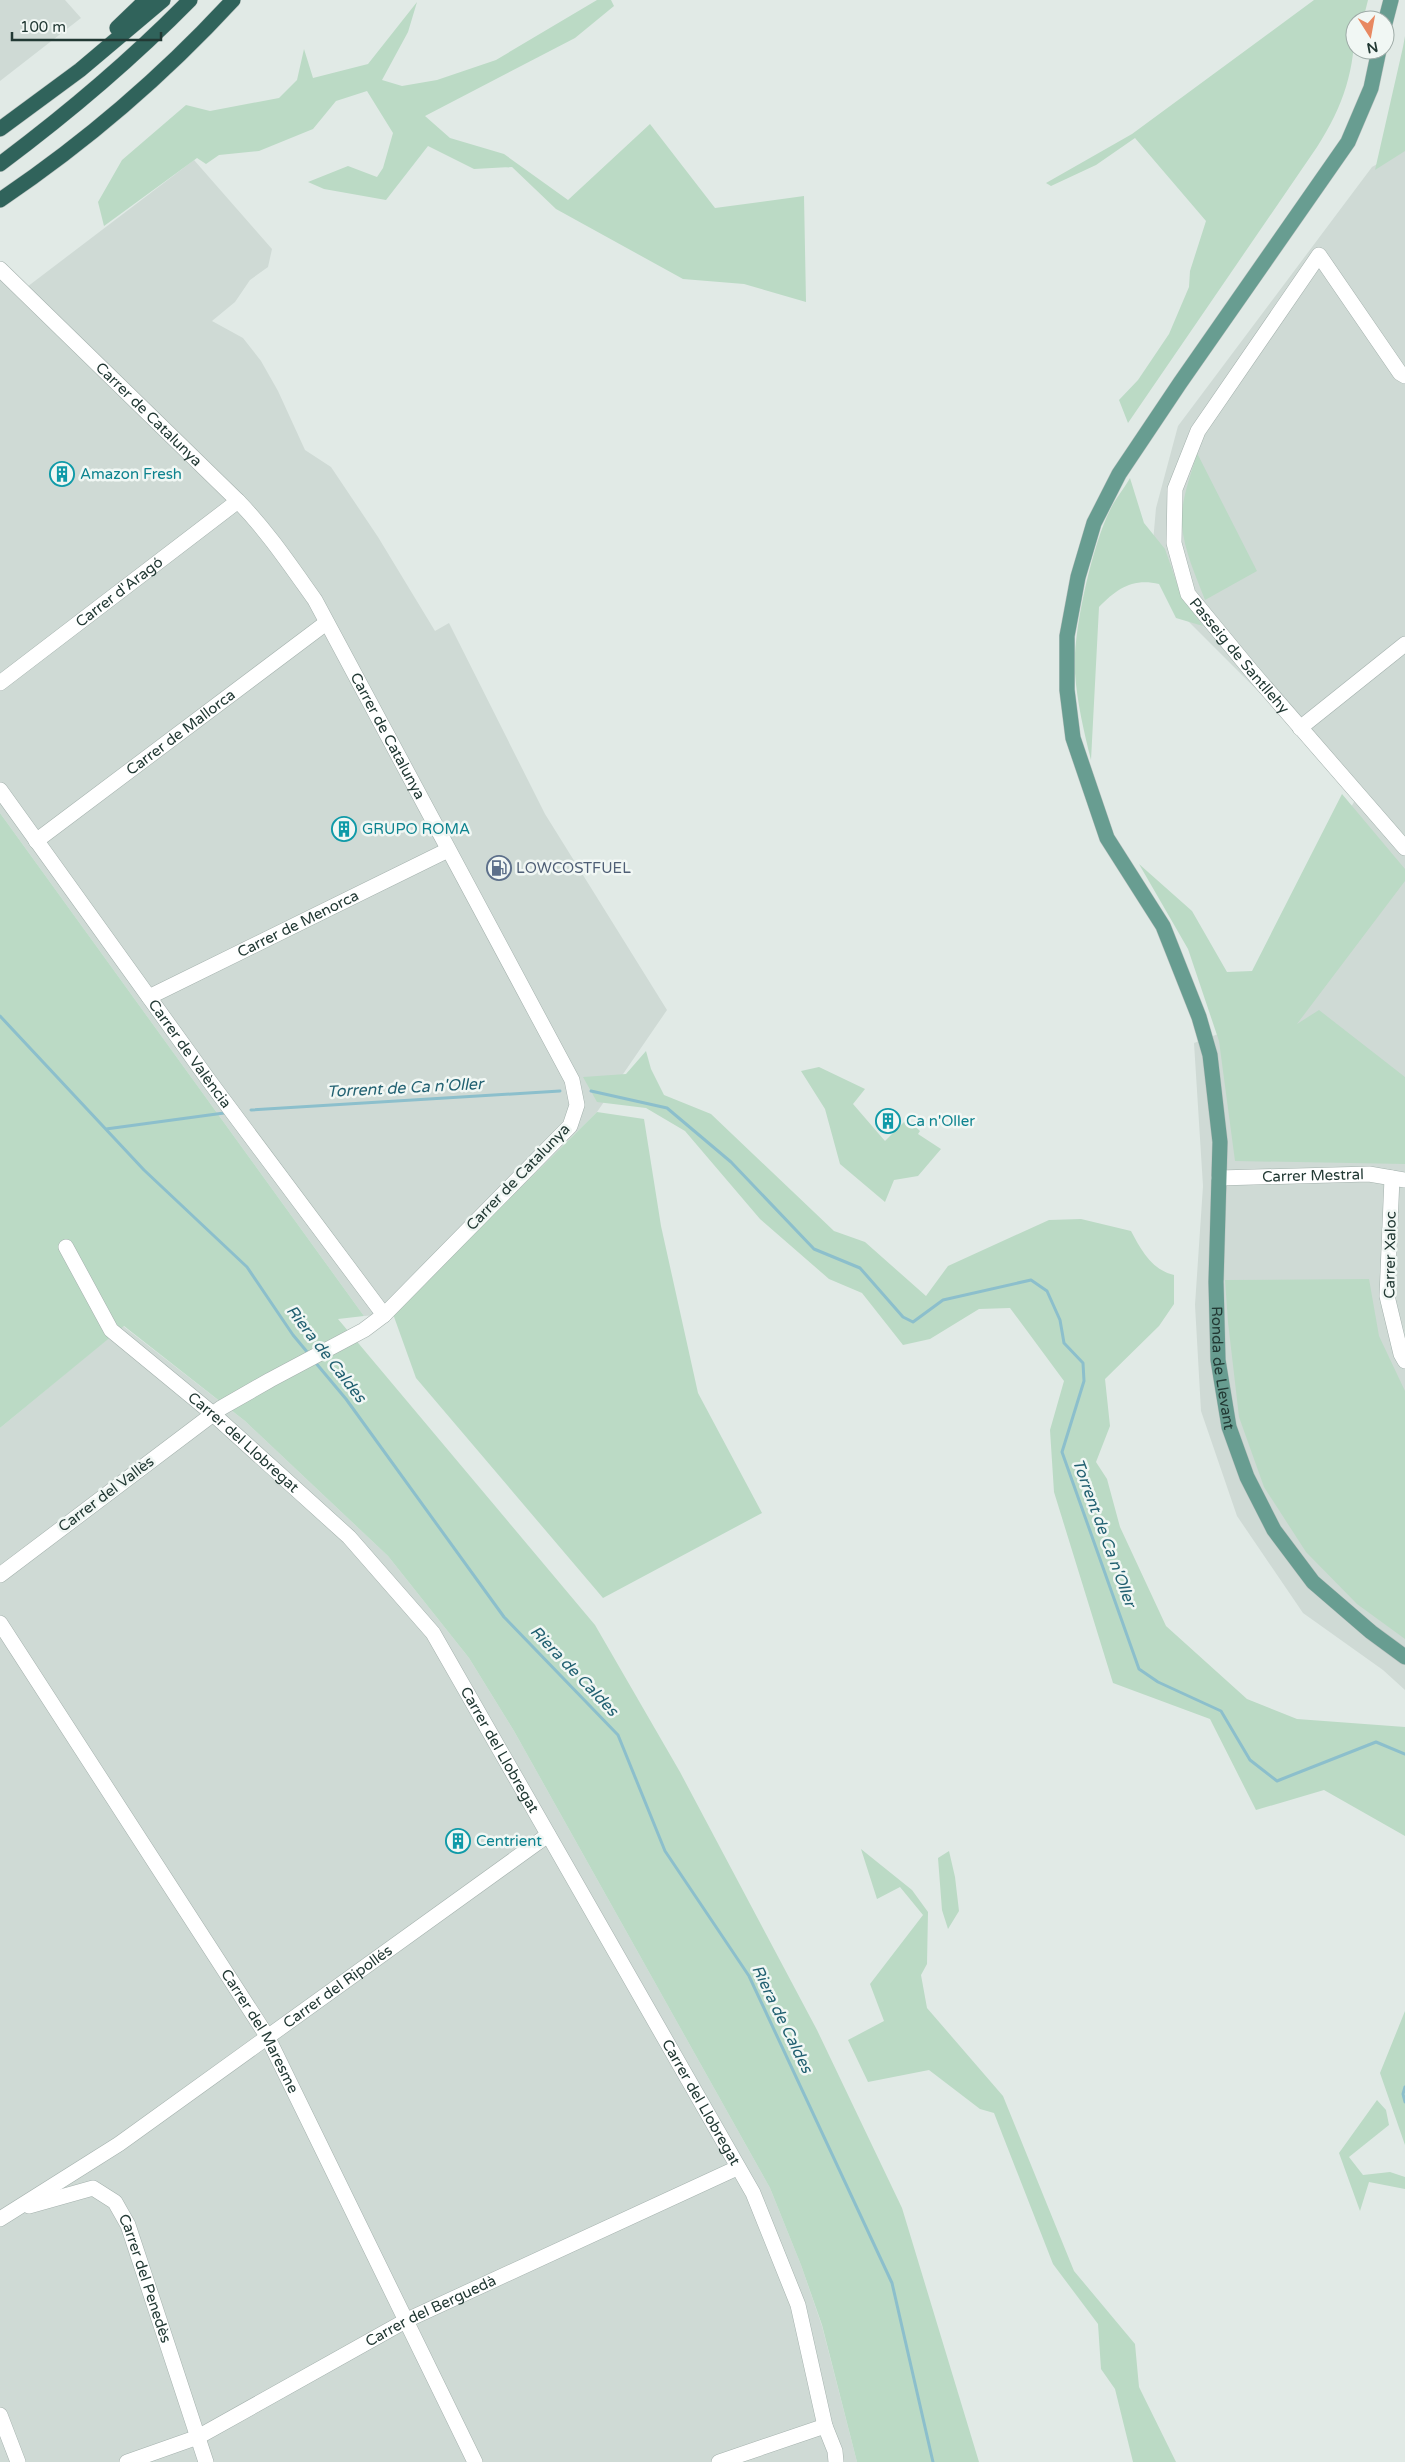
<svg xmlns="http://www.w3.org/2000/svg" width="1405" height="2462" viewBox="0 0 1405 2462" font-family="'Varela Round',sans-serif">
	<style>
		.built { fill: #cfdad5 }
		.green { fill: #bbdac5 }
		.lines { fill: none; stroke-linecap: round; stroke-linejoin: round }
		.stream { stroke: #8cbfcc; stroke-width: 3 }
		.minor-casing { stroke: #a4b1ad; stroke-width: 16 }
		.major-casing { stroke: #bdc4c2; stroke-width: 16 }
		.highway-casing { stroke: #bdc4c2; stroke-width: 16 }
		.minor { stroke: #fff; stroke-width: 15 }
		.major { stroke: #689d91; stroke-width: 15 }
		.highway { stroke: #30635b; stroke-width: 15 }
		.labels { text-anchor: middle; dominant-baseline: central; stroke-width: 5; stroke-linejoin: round; paint-order: stroke }
		.street-label { font-size: 15px; fill: #223934; stroke: #f1f7f4 }
		.culture-label { font-size: 15px; fill: #0d838f; stroke: #f1f7f4; text-anchor: start }
		.service-label { font-size: 15px; fill: #4e5e75; stroke: #f1f7f4; text-anchor: start }
		.water-label { font-size: 16px; font-style: italic; fill: #216071; stroke: #f1f7f4 }
	</style>
	<rect width="100%" height="100%" fill="#e1eae6"/>
	<path class="built" d="M0,0H65L81,18L0,81Z
		M1405,148V1690L1383,1670L1303,1613L1237,1516L1201,1411L1195,1305L1203,1186L1194,1043L1221,1033L1358,795L1323,756L1186,619L1153,542L1156,508L1178,426L1372,167Z
		M194,160L272,249L268,267L250,280L235,302L212,321L243,338L261,361L278,391L305,450L331,467L378,537L435,631L449,623L545,814L667,1010L597,1112L393,1314L364,1316L0,813V269L23,290Z
		M123,1326L245,1421L388,1556L469,1658L514,1731L770,2188L801,2265L822,2326L857,2462H0V1428Z"/>
	<path class="green" d="M597,0H611L614,6L575,38L425,116L450,138L504,154L568,200L650,124L715,208L804,196L806,302L744,284L683,279L556,209L512,167L474,169L428,146L386,200L324,189L308,182L348,166L377,177L383,168L393,133L367,91L336,101L313,129L259,151L219,155L206,164L197,158L104,226L98,202L122,160L186,105L210,111L279,98L297,80L304,49L313,78L368,64L417,2L408,32L382,80L402,86L437,80L496,60Z
		M1314,0H1368L1363,20H1355C1355,70 1344,105 1317,147L1128,423L1119,400L1138,380L1169,334L1189,287L1190,271L1206,221L1135,138L1096,165L1051,186L1046,183L1132,134Z
		M1405,36V151L1375,170L1403,47Z
		M1197,453L1257,571L1205,600C1196,576 1184,551 1182,525C1180,502 1191,475 1197,453Z
		M1130,478L1144,523L1165,549L1181,595L1203,626L1176,618L1159,584C1132,578 1117,589 1099,607L1091,760C1084,732 1077,702 1075,673C1072,634 1092,546 1110,510C1115,499 1124,489 1130,478Z
		M1342,794L1405,869V881L1297,1024L1319,1010L1405,1077V1164L1235,1161L1219,1041L1188,949L1139,864L1192,911L1227,972L1252,971Z
		M0,813L364,1316L338,1319L595,1625L680,1772L817,2030L902,2208L979,2462H857L822,2325L801,2265L770,2188L514,1731L469,1658L388,1556L245,1421L124,1326L0,1428Z
		M646,1051L651,1069L664,1095L711,1114L834,1231L865,1242L926,1296L948,1266L1049,1220L1081,1219L1131,1231C1141,1250 1152,1270 1174,1275V1304L1159,1326L1105,1379L1110,1426L1096,1462L1107,1479L1120,1527L1166,1626L1247,1699L1297,1719L1405,1727V1836L1324,1790L1256,1810L1210,1719L1113,1683L1054,1492L1050,1430L1064,1381L1010,1308L979,1309L930,1339L903,1345L862,1293L829,1279L760,1219L685,1131L646,1108L597,1102L583,1077L626,1074Z
		M819,1067L865,1089L853,1104L885,1141L907,1119L920,1131L918,1134L941,1149L918,1176L894,1180L885,1202L840,1164L825,1109L801,1071Z
		M597,1112L644,1119L661,1226L698,1393L762,1513L603,1598L416,1378L393,1314Z
		M1369,1279L1379,1336L1405,1391V1639L1357,1604L1306,1552L1264,1487L1239,1417L1228,1322L1225,1280Z
		M861,1849L912,1890L928,1912L927,1964L921,1975L927,2008L1003,2096L1074,2271L1135,2344L1139,2387L1176,2462H1133L1115,2389L1101,2369L1098,2324L1053,2264L994,2113L980,2109L929,2070L868,2082L848,2040L884,2021L870,1984L923,1915L900,1887L877,1899Z
		M949,1851L955,1877L959,1911L948,1929L942,1910L938,1858Z
		M1405,2011V2145L1380,2073Z
		M1377,2100L1386,2110L1389,2125L1349,2157L1363,2175L1390,2172L1405,2177V2189L1369,2182L1360,2211L1339,2153Z"/>
	<g class="lines">
		<path class="stream" d="M0,1016L144,1170L247,1267L293,1335L308,1353
			M591,1091L667,1108L731,1162L814,1249L860,1268L903,1317L913,1322L943,1300L1031,1280L1047,1291L1060,1320L1064,1343L1083,1363L1084,1381L1062,1452L1139,1669L1158,1682L1221,1711L1250,1760L1277,1781L1376,1742L1405,1754
			M251,1110L560,1091
			M106,1129L224,1113
			M315,1362L346,1399L504,1617L618,1735L665,1851L749,1976L892,2283L933,2462
			M1405,2087L1403,2094L1405,2102"/>
		<defs>
			<g id="minor">
				<path id="s1" d="M0,269L238,501C268,532 290,565 315,600L572,1080L577,1105L570,1126L384,1315L364,1330L270,1380L221,1408L0,1575"/>
				<path id="s2" d="M1405,376L1400,373L1319,255L1198,431L1175,489L1174,543L1188,594L1253,673L1405,848"/>
				<path id="s3" d="M0,683L238,501"/>
				<path d="M1300,728L1405,644"/>
				<path id="s4" d="M0,790L210,1082L384,1315"/>
				<path id="s5" d="M36,841L326,623"/>
				<path id="s6" d="M149,997L448,850"/>
				<path id="s7" d="M1219,1178L1369,1174L1405,1180"/>
				<path d="M1392,1178L1387,1296L1401,1354L1405,1361"/>
				<path id="s8" d="M66,1247L111,1330L213,1414L349,1537L433,1633L753,2193L798,2305L825,2426L835,2451L836,2462"/>
				<path id="s9" d="M0,1623L267,2036L475,2462"/>
				<path id="s10" d="M29,2206L93,2188L115,2202L128,2225L206,2462"/>
				<path id="s11" d="M0,2219L119,2144L548,1835"/>
				<path d="M0,2415L18,2462"/>
				<path id="s12" d="M127,2462L198,2437L407,2320L737,2168"/>
				<path d="M719,2462L825,2426"/>
			</g>
			<g id="major">
				<path d="M1385,23L1391,0"/>
				<path id="s13" d="M1379,50L1371,88L1348,142L1180,383L1119,474L1094,523L1078,577L1067,636V690L1073,738L1107,838L1163,926L1199,1017L1210,1055L1220,1142L1216,1282L1218,1360L1229,1427L1247,1477L1274,1530L1313,1582L1371,1632L1405,1657"/>
			</g>
			<path id="highway" d="M117,28L146,0
				M0,129L80,70L163,0
				M0,164C67,114 131,60 190,0
				M0,200C86,142 163,76 233,0"/>
		</defs>
		<use href="#minor" class="minor-casing"/>
		<use href="#major" class="major-casing"/>
		<use href="#highway" class="highway-casing"/>
		<use href="#minor" class="minor"/>
		<use href="#major" class="major"/>
		<use href="#highway" class="highway"/>
	</g>
	<defs>
		<symbol id="building-ring" viewBox="-11 -11 22 22"><circle r="9.5" fill="#f1f7f4" stroke="#0f9aa8" stroke-width="1.5"/><path d="M-4-6H4V6H1V3H-1V6H-4ZM-2.5-4.3h1.7v1.8h-1.7ZM.8-4.3h1.7v1.8H.8ZM-2.5-1h1.7V.8h-1.7ZM.8-1h1.7V.8H.8Z" fill="#0f9aa8"/></symbol>
		<symbol id="fuel-ring" viewBox="-11 -11 22 22"><circle r="9.5" fill="#f1f7f4" stroke="#5c6f8a" stroke-width="1.5"/><path d="M-5.5-6h7V0h2V4h1.3V-2.5L3-4.5l.8-.8L6-3V5H2.5V1h-1V6h-7ZM-4.2-4.7v3.2H.2V-4.7Z" fill="#5c6f8a"/></symbol>
	</defs>
	<g fill-rule="evenodd">
		<use href="#building-ring" x="48" y="460" width="28" height="28"/>
		<use href="#building-ring" x="330" y="815" width="28" height="28"/>
		<use href="#fuel-ring" x="485" y="854" width="28" height="28"/>
		<use href="#building-ring" x="874" y="1107" width="28" height="28"/>
		<use href="#building-ring" x="444" y="1827" width="28" height="28"/>
	</g>
	<g class="labels">
		<g class="street-label">
			<text stroke="none"><textPath href="#s1" startOffset="208">Carrer de Catalunya</textPath></text>
			<text stroke="none"><textPath href="#s3" startOffset="150">Carrer d'Aragó</textPath></text>
			<text stroke="none"><textPath href="#s2" startOffset="612">Passeig de Santllehy</textPath></text>
			<text stroke="none"><textPath href="#s5" startOffset="181">Carrer de Mallorca</textPath></text>
			<text stroke="none"><textPath href="#s1" startOffset="612">Carrer de Catalunya</textPath></text>
			<text stroke="none"><textPath href="#s6" startOffset="166">Carrer de Menorca</textPath></text>
			<text stroke="none"><textPath href="#s4" startOffset="325">Carrer de València</textPath></text>
			<text stroke="none"><textPath href="#s7" startOffset="94">Carrer Mestral</textPath></text>
			<text transform="translate(518 1177) rotate(-46)">Carrer de Catalunya</text>
			<text transform="translate(1390 1255) rotate(-89)">Carrer Xaloc</text>
			<text stroke="none"><textPath href="#s13" startOffset="1436">Ronda de Llevant</textPath></text>
			<text stroke="none"><textPath href="#s8" startOffset="268">Carrer del Llobregat</textPath></text>
			<text transform="translate(106 1494) rotate(-37)">Carrer del Vallès</text>
			<text stroke="none"><textPath href="#s8" startOffset="672">Carrer del Llobregat</textPath></text>
			<text stroke="none"><textPath href="#s11" startOffset="410">Carrer del Ripollés</textPath></text>
			<text stroke="none"><textPath href="#s9" startOffset="484">Carrer del Maresme</textPath></text>
			<text stroke="none"><textPath href="#s8" startOffset="1078">Carrer del Llobregat</textPath></text>
			<text stroke="none"><textPath href="#s10" startOffset="175">Carrer del Penedès</textPath></text>
			<text stroke="none"><textPath href="#s12" startOffset="340">Carrer del Berguedà</textPath></text>
		</g>
		<g class="culture-label">
			<text x="80" y="474">Amazon Fresh</text>
			<text x="362" y="829">GRUPO ROMA</text>
			<text x="906" y="1121">Ca n'Oller</text>
			<text x="476" y="1841">Centrient</text>
		</g>
		<g class="service-label">
			<text x="516" y="868">LOWCOSTFUEL</text>
		</g>
		<g class="water-label">
			<text transform="translate(405 1088) rotate(-3)">Torrent de Ca n'Oller</text>
			<text transform="translate(326 1354) rotate(52)">Riera de Caldes</text>
			<text transform="translate(1104 1533) rotate(70)">Torrent de Ca n'Oller</text>
			<text transform="translate(574 1671) rotate(46)">Riera de Caldes</text>
			<text transform="translate(782 2019) rotate(64)">Riera de Caldes</text>
		</g>
	</g>
	<g transform="translate(1370 35) rotate(169)"><circle r="24" fill="#f1f7f4" stroke="#9eaba7"/>
	<path d="M0-4L9 19L0 12L-9 19Z" fill="#e88861"/>
	<text y="-8" font-size="14" font-weight="bold" text-anchor="middle" fill="#223934">N</text>
	</g>
	<path d="M12 32v8h149v-8" fill="none" stroke="#223934" stroke-width="2.5"/>
	<text x="20" y="32" font-size="15" fill="#223934" stroke="#f1f7f4" stroke-width="4" paint-order="stroke">100 m</text>
</svg>
